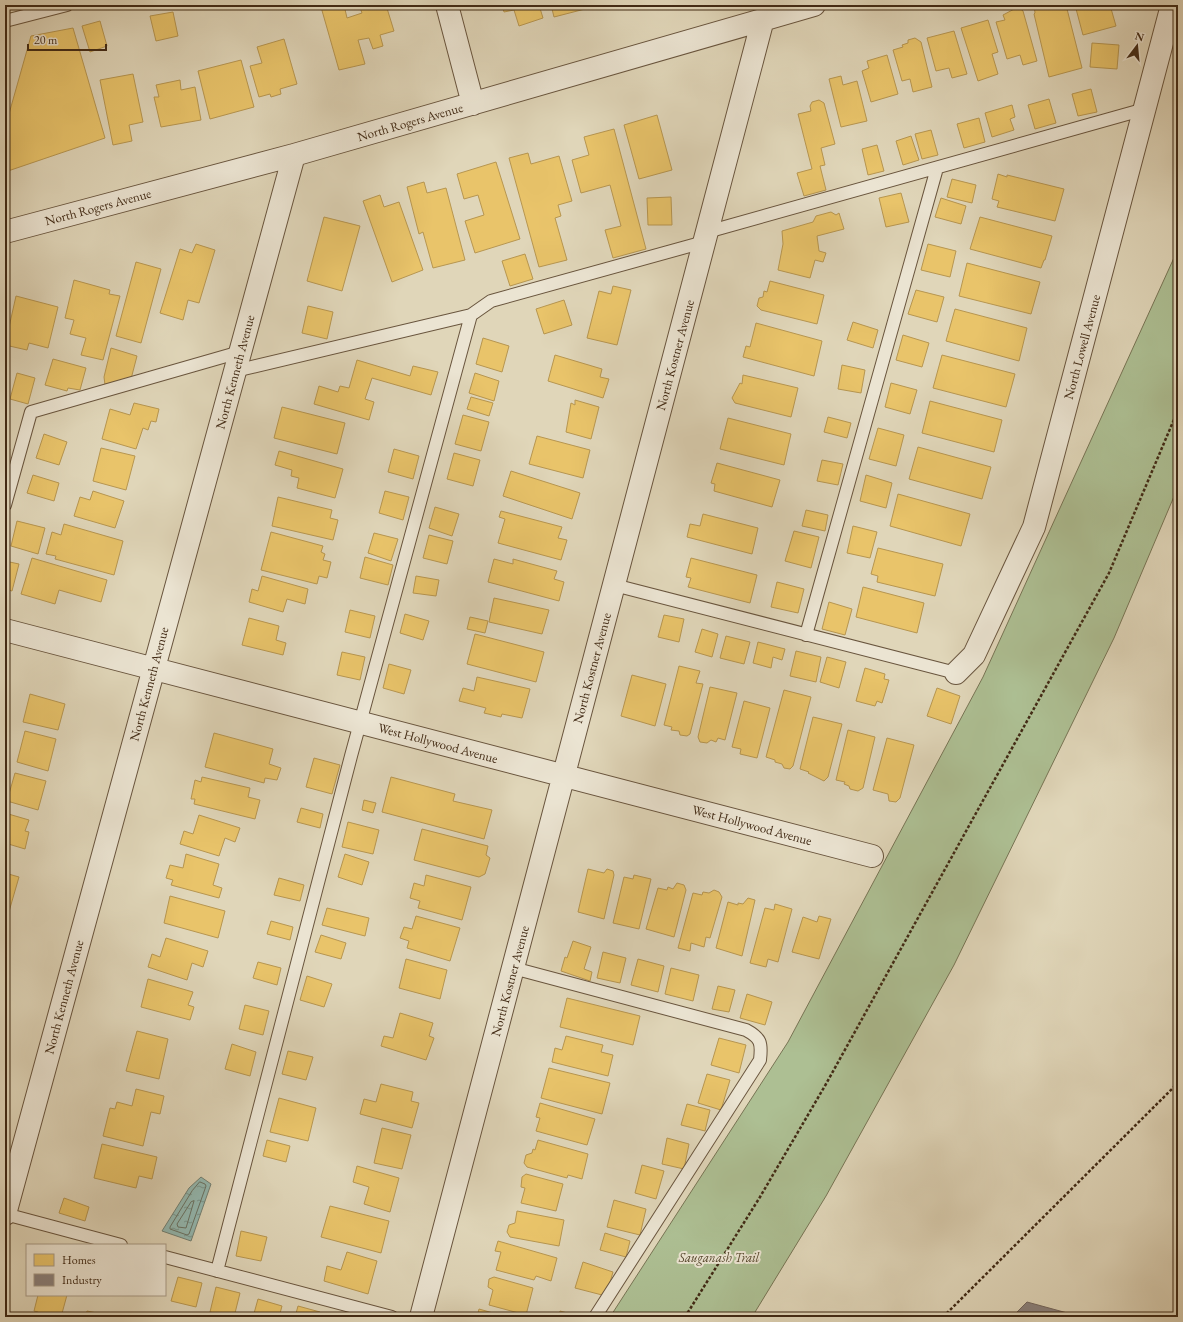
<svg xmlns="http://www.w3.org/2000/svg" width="1183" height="1322" viewBox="0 0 1183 1322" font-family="'EB Garamond',serif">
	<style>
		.park { fill: #adbf93; stroke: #777454 }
		.water { fill: url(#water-ripples); stroke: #738073 }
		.homes { fill: #e9c46a; stroke: #b79650 }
		.industry { fill: #8a817c; stroke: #74675d }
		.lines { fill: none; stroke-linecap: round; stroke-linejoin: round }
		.shore { stroke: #6a7263; stroke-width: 1 }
		.lane-casing { stroke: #69553e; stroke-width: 14 }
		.street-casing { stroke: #69553e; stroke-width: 24 }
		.path { stroke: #412a15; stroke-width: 2.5; stroke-dasharray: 3 2; stroke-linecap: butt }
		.lane { stroke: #ebe4d2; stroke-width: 12 }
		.street { stroke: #ebe4d2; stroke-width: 22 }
		.labels { text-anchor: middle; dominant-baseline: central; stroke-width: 4; stroke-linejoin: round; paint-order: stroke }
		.street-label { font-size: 13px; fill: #412a15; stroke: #ebe4d2 }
		.park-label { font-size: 13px; font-style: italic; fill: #57482e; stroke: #ebe4d2 }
	</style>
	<defs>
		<pattern id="water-ripples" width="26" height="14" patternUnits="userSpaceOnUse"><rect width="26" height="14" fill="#94b9b1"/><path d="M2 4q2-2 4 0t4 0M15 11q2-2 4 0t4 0" fill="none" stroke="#7a978f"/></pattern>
	</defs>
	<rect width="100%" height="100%" fill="#e0d6b9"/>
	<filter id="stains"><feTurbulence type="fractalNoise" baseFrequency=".005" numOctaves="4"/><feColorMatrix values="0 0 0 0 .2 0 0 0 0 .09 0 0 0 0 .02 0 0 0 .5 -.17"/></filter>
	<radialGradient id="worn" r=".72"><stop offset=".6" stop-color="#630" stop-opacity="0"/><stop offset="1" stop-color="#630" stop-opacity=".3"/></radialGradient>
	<path class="park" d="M1178,249V487L1114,638L954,965L826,1196L752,1317H610L788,1042L983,677Z"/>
	<path class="water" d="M201,1177L211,1184L191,1241L162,1231L189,1188Z"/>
	<path class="homes" d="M328,5H344L347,18L362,13L359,5H386L394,31L380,35L383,46L373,49L369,38L358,40L365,64L339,70L321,7Z
		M502,5H539L543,18L519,26L514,10L504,12Z
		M551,5H584L585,9L554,17Z
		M1034,5H1066L1082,68L1049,77L1034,14L1035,13Z
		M1075,5H1110L1116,26L1083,35Z
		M1018,7L1023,11L1037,61L1023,65L1020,55L1007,59L996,22L1005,20L1003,15Z
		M173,12L178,36L156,41L150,16Z
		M988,20L998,52L992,54L998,74L978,81L961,28Z
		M100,21L107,46L90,52L82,26Z
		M73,28L105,138L5,172V128L31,36Z
		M954,31L967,74L952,78L949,68L936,71L927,38Z
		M915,38L921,42L932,87L913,92L910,79L902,81L893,50L903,47L902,45L908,43V40Z
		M284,39L297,84L280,89L281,94L271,97L270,94L259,97L250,66L262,63L257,47Z
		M1092,43L1119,45L1117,69L1090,67Z
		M887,55L898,94L871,102L862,71L869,68L867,61Z
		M241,60L254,107L210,119L198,71Z
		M133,74L143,122L129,125L132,141L113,145L100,80Z
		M841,76L843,85L857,81L867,121L841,127L829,79Z
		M180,80L181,90L195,87L201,120L161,127L154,97H159L156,85Z
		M1091,89L1097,112L1078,116L1072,94Z
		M1049,99L1056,123L1035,129L1028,105Z
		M819,100L824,103L835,144L821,148L825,165L820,166L826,190L804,196L797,173L812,169L798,114L811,111L810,106L812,102Z
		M1012,105L1015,117L1010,119L1014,130L992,137L985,113Z
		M657,115L672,170L639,179L624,125Z
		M979,118L985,142L964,148L957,124Z
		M614,129L646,249L613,258L605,230L621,226L610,185L581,193L572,160L589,155L584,137Z
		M931,130L938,155L922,159L915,134Z
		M911,136L919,160L903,165L896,141Z
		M877,145L884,171L868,175L862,149Z
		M528,153L531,164L559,156L572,201L558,205L561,216L555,218L567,260L539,267L509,158Z
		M496,162L520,239L475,253L465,221L484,215L478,195L464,199L457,174Z
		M998,174L1007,177V175L1064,189L1055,221L997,207L999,201L992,199Z
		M952,179L976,185L972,203L947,197Z
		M424,182L427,193L446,188L465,260L433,268L423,232L419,234L407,187Z
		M901,193L909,222L886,227L879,198Z
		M380,195L384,207L399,202L423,270L392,282L363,201Z
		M671,197L672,225H648L647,198Z
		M941,198L966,206L961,224L935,217Z
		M831,212L836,215L839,213L844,229L817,236L819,251L826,253L823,262L815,260L810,278L778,270L783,244L782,231L813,222L816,216Z
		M324,217L360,226L342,291L307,281Z
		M980,217L1052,236L1045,260H1044L1041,268L970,249Z
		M196,244L215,250L199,303L188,300L183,320L160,313L180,249L192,253Z
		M928,244L956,251L950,277L921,270Z
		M525,254L533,279L510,286L502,261Z
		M136,262L161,269L141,343L116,336Z
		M967,263L1040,282L1031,314L959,296Z
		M74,280L110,290L109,294L120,296L103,360L81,355L86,338L70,334L74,320L65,318Z
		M770,281L824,295L817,324L761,310L757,306L759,298L763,297L764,291L767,292Z
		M613,286L631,290L617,345L587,338L599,291L611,294Z
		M916,290L944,297L937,322L908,314Z
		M16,296L58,307L48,348L29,343L27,350L5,345Z
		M564,300L572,325L544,334L536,309Z
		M308,306L333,312L327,339L302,333Z
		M955,309L1027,328L1019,361L946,341Z
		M853,322L878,330L873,348L847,340Z
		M756,323L822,341L814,376L743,357L746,346L750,347Z
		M903,335L929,343L922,367L896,360Z
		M483,338L509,346L502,372L476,364Z
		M111,348L137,356L131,379L105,385L104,377Z
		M555,355L602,369L600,377L609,379L603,398L548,381Z
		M942,355L1015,374L1006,407L933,388Z
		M53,359L86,368L80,390L68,388L67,391L45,385Z
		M357,360L410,376L413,366L438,372L431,395L372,378L365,399L374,402L369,420L314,404L319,386L338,392L340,386L349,388Z
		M842,365L865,370L861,393L838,389Z
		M17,373L35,378L28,404L10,399Z
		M475,373L499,381L494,401L469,393Z
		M743,375L798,388L791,417L735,403L732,398L740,383L742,384Z
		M891,383L917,390L910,414L885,407Z
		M471,397L493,403L489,416L467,409Z
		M575,400L599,407L591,439L566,432L571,403L575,405Z
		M930,401L1002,420L994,452L922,433Z
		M134,403L159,409L156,422L151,421L148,430L143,428L136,449L102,439L110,409L130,415Z
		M282,407L345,423L337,454L274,438Z
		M463,415L489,422L481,451L455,444Z
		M828,417L851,423L847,438L824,432Z
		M728,418L791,434L784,465L720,449Z
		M878,428L904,435L896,466L869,459Z
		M44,434L67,442L59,465L36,458Z
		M537,436L590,450L583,478L529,464Z
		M5,447L10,449L5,465Z
		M918,447L991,467L982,499L909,479Z
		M101,448L135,456L126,490L93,481Z
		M394,449L419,456L413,479L388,472Z
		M279,451L343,469L335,498L297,488L299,478L291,476L292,470L275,465Z
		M454,453L480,460L473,486L447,479Z
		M822,460L843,464L838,485L817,481Z
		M717,463L780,480L772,507L714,491L715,484L711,483Z
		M511,471L580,493L572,519L503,496Z
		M33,475L59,483L54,501L27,493Z
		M866,475L892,483L886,508L860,501Z
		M93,491L124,501L115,528L74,516L80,497L90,500Z
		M385,491L409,497L403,520L379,513Z
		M898,494L970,514L961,546L890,526Z
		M278,497L332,510L330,518L338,520L333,540L272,526Z
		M435,507L459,514L452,536L429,528Z
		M806,510L828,515L825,531L802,526Z
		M501,511L562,527L558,538L567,540L561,560L498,543L505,519L499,517Z
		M703,514L758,528L752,554L687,537L690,524L700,526Z
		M17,521L45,528L38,554L11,546Z
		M64,524L123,541L114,575L55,559L56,556L46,554L52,532L61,535Z
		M853,526L877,532L870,558L847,553Z
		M794,531L819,537L811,568L785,561Z
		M271,532L323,546L321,552L325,554L323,560L331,562L327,578L319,576L317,584L261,570Z
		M374,533L398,539L391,561L368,553Z
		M429,535L453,541L447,564L423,558Z
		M878,548L943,564L935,596L877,582L878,576L871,574Z
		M365,557L393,565L388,585L360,578Z
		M32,558L107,580L101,602L59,590L55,604L21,594Z
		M691,558L757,575L750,603L688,587L691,578L686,577Z
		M494,559L513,564V559L557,571L554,579L564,582L559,601L488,582Z
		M5,561L19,564L12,591L5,589Z
		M262,576L308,589L305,604L287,599L283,612L249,602L252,589L258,591Z
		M416,576L439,580L436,596L413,593Z
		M777,582L804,589L798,613L771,607Z
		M863,587L924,603L917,633L856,617Z
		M494,598L549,610L542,634L489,622Z
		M829,602L852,609L845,635L822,629Z
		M350,610L375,616L370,638L345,632Z
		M405,614L429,621L423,640L400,633Z
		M664,615L684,619L679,642L658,637Z
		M470,617L488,621L485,633L467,629Z
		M249,618L279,626L276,640L286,643L283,655L242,645Z
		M702,629L718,634L712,657L695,652Z
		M475,634L544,652L536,682L467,664Z
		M726,636L750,642L744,664L720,658Z
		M758,642L785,649L782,660L773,657L771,668L753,663Z
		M796,651L821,657L816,682L790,676Z
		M342,652L365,657L360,680L337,675Z
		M827,657L846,662L839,688L820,682Z
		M389,664L411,670L404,694L383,688Z
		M679,666L700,671L696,683L703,684L690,734L687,736L680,735L679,731L671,730L672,727L664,725Z
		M865,668L885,674L884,679L889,680L882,703L877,701L875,706L856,701Z
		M632,675L666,684L655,726L621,716Z
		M477,677L530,689L522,718L502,714L501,717L484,713L486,708L459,701L463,688L474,691Z
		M710,687L737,693L725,740L718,738L716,742L711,740L707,743L700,742L698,737Z
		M937,688L960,696L951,724L927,716Z
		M784,690L811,697L793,766L790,769L784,768L782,764L775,762V760L766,757Z
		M30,694L65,704L58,730L23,722Z
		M744,701L770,708L757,758L740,754L741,749L732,747Z
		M813,717L842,724L828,777L824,781L808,773L809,772L800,769Z
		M848,730L875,737L863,788L858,791L850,789L849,786L844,784L845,782L836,780Z
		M25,731L56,739L48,771L17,762Z
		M214,733L273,749L269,764L281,768L277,780L265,778L264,783L205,767Z
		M887,738L914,745L900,798L896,802L889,801L888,794L873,790Z
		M314,758L340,765L332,794L306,787Z
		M15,773L46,781L38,810L7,801Z
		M202,777L250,788L248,797L260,800L255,819L194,804L195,799H191L195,780L201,782Z
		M391,777L455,794L453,801L492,810L484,839L382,812Z
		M364,800L376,803L373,813L362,810Z
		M301,808L323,814L320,828L297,822Z
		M5,813L29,820L25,831L29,832L25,849L5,843Z
		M199,815L240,828L235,842L225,838L219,856L180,844L184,831L193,834Z
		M348,822L379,830L373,854L342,847Z
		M422,829L488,846L486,855L490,858L485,874L479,877L414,860Z
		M186,854L219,864L213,885L222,888L219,898L171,885L173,880L166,878L170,865L183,868Z
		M345,854L369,862L362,885L338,877Z
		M588,869L604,873L607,869L613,871L614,875L604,919L578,912Z
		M5,873L19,877L8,915H5Z
		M426,875L471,887L462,920L418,908L420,901L410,898L414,883L424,886Z
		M634,875L651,879L639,929L613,923L624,877L633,879Z
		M279,878L304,885L300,901L274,895Z
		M677,883L684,885L686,890L674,937L646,929L658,888L667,890L668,887L673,889Z
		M714,890L719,892L722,897L710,938L706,937L704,947L691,943L690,951L678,948L693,893L702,895L703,892L709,893Z
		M170,896L225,911L218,938L164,923Z
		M748,898L755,900L742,956L716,948L728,902L738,905V903L743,904Z
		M775,904L792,909L778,962L768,959L766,967L750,963L765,908L774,910Z
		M327,908L369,918L365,936L322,925Z
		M416,916L460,928L450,961L407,948L409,941L400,938L404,927L412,929Z
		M819,916L831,919L819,959L792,952L803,917L817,922Z
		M271,921L293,927L290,940L267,934Z
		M321,935L346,943L341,959L315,952Z
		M166,938L208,951L203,967L192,963L187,980L148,967L152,954L160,957Z
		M573,941L591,947L584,969L592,972L590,981L561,971L565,957L567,958Z
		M603,952L626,958L620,983L597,978Z
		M406,959L447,970L440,999L399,988Z
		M638,959L664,966L658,992L631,985Z
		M258,962L281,968L277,985L253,978Z
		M671,968L699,975L693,1001L665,994Z
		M307,976L332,984L324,1007L300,1000Z
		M148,979L193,992L188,1005L194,1007L190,1020L141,1007Z
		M718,986L735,990L729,1012L712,1009Z
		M747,994L772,1002L765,1025L740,1018Z
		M567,998L640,1016L633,1045L560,1027Z
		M245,1005L269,1011L263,1035L239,1029Z
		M400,1013L433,1023L429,1036L434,1038L426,1060L381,1046L384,1036L393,1038Z
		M137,1031L168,1039L159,1079L126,1071Z
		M566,1036L603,1045L601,1052L613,1055L608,1076L552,1062L555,1048L562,1050Z
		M719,1038L746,1045L739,1073L711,1065Z
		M232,1044L256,1052L250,1076L225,1069Z
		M288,1051L313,1057L306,1080L282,1074Z
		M549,1068L610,1083L602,1114L541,1098Z
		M707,1074L730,1080L721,1110L698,1103Z
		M381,1084L413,1092L411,1101L419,1103L412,1128L360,1114L364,1099L376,1102Z
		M136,1089L164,1096L160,1114L151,1112L143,1146L103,1136L110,1108L115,1109L117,1102L132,1106Z
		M279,1098L316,1108L308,1141L270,1132Z
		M540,1103L595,1119L587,1145L536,1131L540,1118L536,1117Z
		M687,1104L710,1110L705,1131L681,1125Z
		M382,1128L411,1135L402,1169L374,1163Z
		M667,1138L689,1144L684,1169L662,1164Z
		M267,1140L290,1146L286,1162L263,1156Z
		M538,1140L588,1154L582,1179L568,1175L567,1178L527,1167L524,1163L526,1155L532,1153L533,1149L535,1150Z
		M102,1144L157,1157L152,1179L139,1176L136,1188L94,1178Z
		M642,1165L664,1171L656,1199L635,1193Z
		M357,1166L399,1178L390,1212L364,1204L369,1187L353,1182Z
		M526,1174L563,1184L556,1211L521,1203L525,1188L521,1187L522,1177Z
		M64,1198L89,1207L85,1221L59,1213Z
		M614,1200L646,1209L640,1235L607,1227Z
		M330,1206L389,1221L381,1253L321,1237Z
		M517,1211L564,1220L559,1246L510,1237L507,1232L509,1225L515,1223Z
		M241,1231L267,1237L261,1261L236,1256Z
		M605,1233L630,1241L626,1257L600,1250Z
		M498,1241L557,1258L551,1281L536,1276L534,1280L496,1270L501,1252L495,1251Z
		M347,1252L377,1261L368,1294L324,1281L327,1266L341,1270Z
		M583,1262L613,1272L606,1296L575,1288Z
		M178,1277L202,1283L196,1307L171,1301Z
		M494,1277L533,1288L526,1315L489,1305L493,1290L488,1287L489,1279Z
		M216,1287L240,1293L234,1317L210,1312Z
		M38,1295H67L61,1317H36L38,1312L34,1311Z
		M258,1299L282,1306L279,1317H253Z
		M298,1306L320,1312L319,1317H295Z
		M479,1309L507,1317H477Z
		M87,1311L107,1315L106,1317H85Z
		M560,1311L582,1317H559Z"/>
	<path class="industry" d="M1027,1302L1082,1317H1012Z"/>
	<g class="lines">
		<path class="shore" d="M200,1182L205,1184L206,1186L189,1234L187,1235L170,1229V1227L192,1191Z
			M194,1201L186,1228L178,1227L177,1224L191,1202Z"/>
		<defs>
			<path id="lane" d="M5,21L67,5
				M707,232L1145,109
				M235,371L471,315L491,301L704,242
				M5,505L31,412L240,352
				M614,585L956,673
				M806,635L937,168
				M513,968L746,1030C761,1038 762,1043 760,1060L595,1317
				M5,1214L121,1245
				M165,1257L392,1317
				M217,1271L351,756L471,315"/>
			<path id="street" d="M447,5L473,104
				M5,232L294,155L814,5
				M5,630L872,856
				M956,673L974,655L1034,527L1172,5
				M5,1214L294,155
				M421,1317L763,19"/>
		</defs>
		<use href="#lane" class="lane-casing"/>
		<use href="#street" class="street-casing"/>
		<path class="path" d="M685,1317L760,1197L826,1084L1109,573L1178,410
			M943,1317L1178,1083"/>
		<use href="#lane" class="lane"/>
		<use href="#street" class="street"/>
	</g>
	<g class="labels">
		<g class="street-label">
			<text transform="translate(410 122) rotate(-16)">North Rogers Avenue</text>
			<text transform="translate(98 207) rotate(-15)">North Rogers Avenue</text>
			<text transform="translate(1082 347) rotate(-75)">North Lowell Avenue</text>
			<text transform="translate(675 355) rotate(-75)">North Kostner Avenue</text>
			<text transform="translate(235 372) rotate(-75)">North Kenneth Avenue</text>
			<text transform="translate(592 668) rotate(-75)">North Kostner Avenue</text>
			<text transform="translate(149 684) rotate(-75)">North Kenneth Avenue</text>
			<text transform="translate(438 743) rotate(15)">West Hollywood Avenue</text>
			<text transform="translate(752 825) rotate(15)">West Hollywood Avenue</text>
			<text transform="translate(510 981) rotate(-75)">North Kostner Avenue</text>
			<text transform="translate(64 997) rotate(-75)">North Kenneth Avenue</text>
		</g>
		<g class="park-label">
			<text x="719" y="1257">Sauganash Trail</text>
		</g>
	</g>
	<rect width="1183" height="1322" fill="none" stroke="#e0d6b9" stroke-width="20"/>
	<rect x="6" y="6" width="1171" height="1310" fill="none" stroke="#412a15" stroke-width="2"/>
	<rect x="10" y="10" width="1163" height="1302" fill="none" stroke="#412a15"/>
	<rect x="26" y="1244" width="140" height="52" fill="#ebe4d2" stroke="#a79a86"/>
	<rect x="34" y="1254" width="20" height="12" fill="#e9c46a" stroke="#a79a86"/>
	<text x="62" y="1264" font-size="12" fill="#412a15">Homes</text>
	<rect x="34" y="1274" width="20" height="12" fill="#8a817c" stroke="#a79a86"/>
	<text x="62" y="1284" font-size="12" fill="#412a15">Industry</text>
	<g transform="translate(1137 46) rotate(16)" stroke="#ebe4d2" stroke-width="3" paint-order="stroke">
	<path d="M0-3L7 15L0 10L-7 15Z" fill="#412a15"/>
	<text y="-6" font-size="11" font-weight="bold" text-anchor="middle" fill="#412a15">N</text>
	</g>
	<path d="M28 44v6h78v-6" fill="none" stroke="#412a15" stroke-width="2"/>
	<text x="34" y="44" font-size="12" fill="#412a15" stroke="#ebe4d2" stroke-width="3" paint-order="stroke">20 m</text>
	<rect width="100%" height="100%" filter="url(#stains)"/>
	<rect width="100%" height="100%" fill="url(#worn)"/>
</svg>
